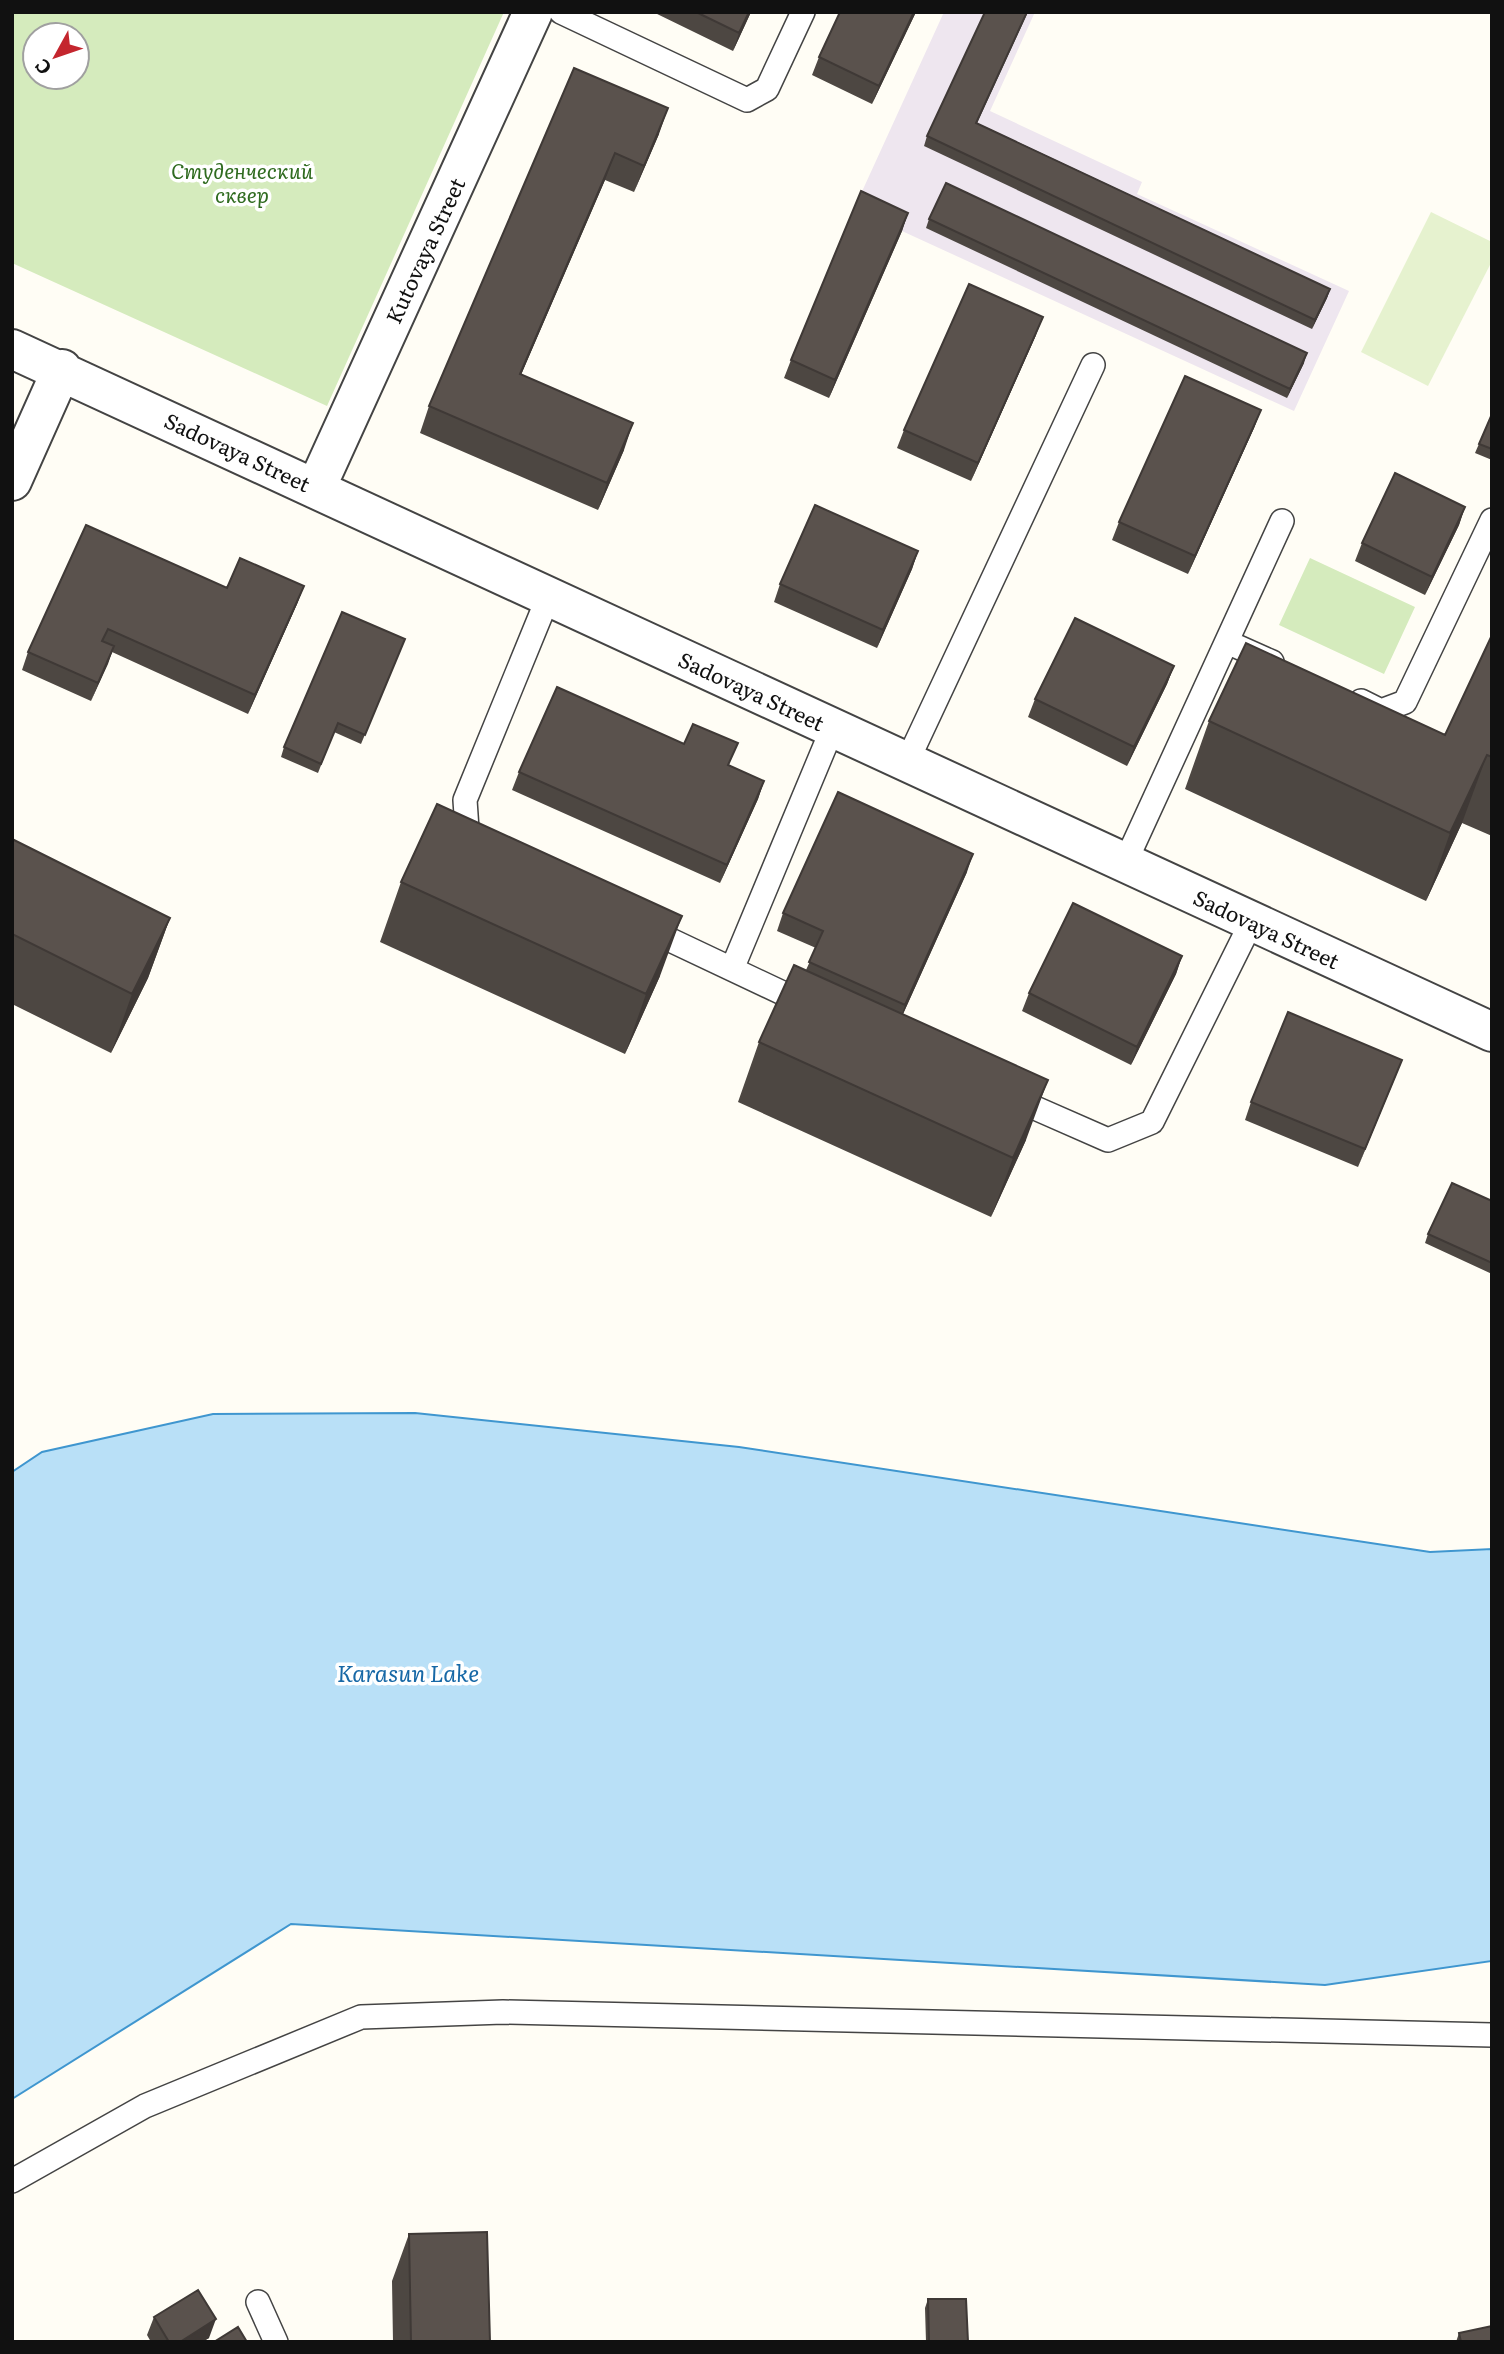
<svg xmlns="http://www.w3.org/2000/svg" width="1504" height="2354" viewBox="0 0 1504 2354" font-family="Literata,serif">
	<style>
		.industrial { fill: #eee6ef }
		.green { fill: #d5ebbd; fill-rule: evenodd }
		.pitch { fill: #e6f2cf }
		.water { fill: #b9e0f7; stroke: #3f96cf; stroke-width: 2 }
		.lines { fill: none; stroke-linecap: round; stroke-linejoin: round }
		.service-casing { stroke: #444; stroke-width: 26 }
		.minor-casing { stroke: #444; stroke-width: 42 }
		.service { stroke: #fff; stroke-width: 23 }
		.minor { stroke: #fff; stroke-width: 38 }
		.wall { fill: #4d4742 }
		.shaded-wall { fill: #3f3936 }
		.building { fill: #5a524d; stroke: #3f3936; stroke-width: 2 }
		.labels { text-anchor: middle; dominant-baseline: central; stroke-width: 7; stroke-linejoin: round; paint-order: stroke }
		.park-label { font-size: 21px; font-style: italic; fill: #2f6b1f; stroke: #fff }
		.street-label { font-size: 21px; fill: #111; stroke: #fff }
		.water-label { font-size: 23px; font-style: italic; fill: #1768a6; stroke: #fff }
	</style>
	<rect width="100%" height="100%" fill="#fffdf5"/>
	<path class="industrial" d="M944,12H1035L990,111L1142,182L1137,194L1349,291L1294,411L854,209Z"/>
	<path class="green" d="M12,12H504L327,406L12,263ZM35,35H77V77H35Z
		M1310,558L1415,607L1384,674L1279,625Z"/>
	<path class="pitch" d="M1431,212L1492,242V261L1428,386L1361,352Z"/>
	<path class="water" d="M415,1413L739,1447L1430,1552L1492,1549V1961L1325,1985L291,1924L12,2099V1472L42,1452L213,1414Z"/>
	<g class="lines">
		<defs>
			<path id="service" d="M561,12L747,100L767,89L803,12
				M1227,642L1272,662
				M1361,701L1381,711L1405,702L1492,520
				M907,762L1093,365
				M471,846L468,844L465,800L549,595
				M1125,863L1282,521
				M645,928L810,1006
				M732,969L833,727
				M1010,1097L1108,1140L1152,1122L1252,921
				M12,2181L145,2106L361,2017L503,2012L1492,2035
				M258,2302L276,2342"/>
			<path id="minor" d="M12,349L1492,1032
				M12,481L62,369
				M316,488L533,12"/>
		</defs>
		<use href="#service" class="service-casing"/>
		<use href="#minor" class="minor-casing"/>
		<use href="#service" class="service"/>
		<use href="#minor" class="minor"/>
	</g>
	<path class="wall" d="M653,12H751L733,51Z
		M916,12L872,104L812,75L819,57Z
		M574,68L659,134L634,192L605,180L521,375L624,450L598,510L420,433L429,406Z
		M977,123L1330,289L1327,298L1312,329L924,146L927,136Z
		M908,213L902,231L829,398L784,378L791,360Z
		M929,219L1304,363L1287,398L926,228Z
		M1036,335L971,481L897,448L904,430Z
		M1261,410L1254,428L1188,574L1112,540L1119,522Z
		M1492,414V460L1475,453Z
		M1465,507L1459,525L1425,595L1355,561L1362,543Z
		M918,551L912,569L877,648L774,602L780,584Z
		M304,586L297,604L248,714L112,652L91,701L22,670L28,652L227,588Z
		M1492,635V836L1462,823L1426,901L1185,789L1209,721L1445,735Z
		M405,639L361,744L334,732L318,773L281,757L284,747Z
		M1174,666L1167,684L1127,766L1028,717L1035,699Z
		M729,765L764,781L758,799L720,883L512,790L519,772Z
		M12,839L170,918L148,978L111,1053L12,1004Z
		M967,872L903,1014L1026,1140L991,1217L738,1102L759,1042L806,970L816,948L777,931L783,913Z
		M401,882L660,976L625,1054L380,942Z
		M1182,956L1176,974L1131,1065L1022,1011L1029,993Z
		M1402,1060L1358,1167L1245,1120L1251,1102Z
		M1492,1201V1274L1425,1243L1428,1234Z
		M409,2234L490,2342H393L392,2281Z
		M928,2299L968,2342H926L925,2308Z
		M154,2317L209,2338L202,2342H151L147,2335Z
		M1459,2333L1492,2342H1456Z"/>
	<path class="shaded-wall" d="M749,12H751L733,51L739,33Z
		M914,12H916L872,104L879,86Z
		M1027,12H1028L973,132L976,123Z
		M668,108L659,134L634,192L644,166Z
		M615,153L605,180L510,400L520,374Z
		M908,213L902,231L829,398L835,380Z
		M1330,289L1327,298L1312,329L1315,320Z
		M1043,317L1036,335L971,481L978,463Z
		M1307,353L1304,363L1287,398L1290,389Z
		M1261,410L1254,428L1188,574L1195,556Z
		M633,423L624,450L598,510L607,483Z
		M1465,507L1459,525L1425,595L1432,577Z
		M918,551L912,569L877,648L883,630Z
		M304,586L297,604L248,714L255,695Z
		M114,646L108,664L91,701L98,683Z
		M1174,666L1167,684L1127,766L1134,747Z
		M1487,755L1462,823L1426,901L1450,833Z
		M764,781L758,799L720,883L727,865Z
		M973,854L967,872L899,1023L905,1005Z
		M682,916L660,976L625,1054L646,994Z
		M170,918L148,978L111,1053L132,994Z
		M1182,956L1176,974L1131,1065L1137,1047Z
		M1402,1060L1395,1078L1358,1167L1365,1149Z
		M1048,1080L1026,1140L991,1217L1013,1158Z
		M216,2319L209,2338L202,2342H180Z"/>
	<path class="building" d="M696,12H749L739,33Z
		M840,12H914L879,86L819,57Z
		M985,12H1027L976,123L1330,289L1315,320L927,136Z
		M574,68L668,108L644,166L615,153L520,374L633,423L607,483L429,406Z
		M946,183L1307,353L1290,389L929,219Z
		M861,191L908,213L835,380L791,360Z
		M969,284L1043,317L978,463L904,430Z
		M1185,376L1261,410L1195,556L1119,522Z
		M1492,414V449L1479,444Z
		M1395,473L1465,507L1432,577L1362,543Z
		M815,505L918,551L883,630L780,584Z
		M86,525L227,588L240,558L304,586L255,695L108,629L102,641L114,646L98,683L28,652Z
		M342,612L405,639L365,735L338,723L321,764L284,747Z
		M1075,618L1174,666L1134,747L1035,699Z
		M1492,635V757L1487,755L1450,833L1209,721L1246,643L1445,735Z
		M557,687L684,744L693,724L738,743L728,765L764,781L727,865L519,772Z
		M838,792L973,854L905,1005L809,962L823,931L783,913Z
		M437,804L682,916L646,994L401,882Z
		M12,839L170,918L132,994L12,934Z
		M1073,903L1182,956L1137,1047L1029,993Z
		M794,965L1048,1080L1013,1158L759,1042Z
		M1288,1012L1402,1060L1365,1149L1251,1102Z
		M1452,1183L1492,1201V1263L1428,1234Z
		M487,2232L490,2342H411L409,2234Z
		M198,2290L216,2319L180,2342H169L154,2317Z
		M928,2299H966L968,2342H929Z
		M1492,2326V2342H1461L1459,2333Z
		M238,2327L247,2342H214Z"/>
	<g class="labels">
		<g class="park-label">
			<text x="242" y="169">Студенческий<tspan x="242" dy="24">сквер</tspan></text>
		</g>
		<g class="street-label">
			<text transform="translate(424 250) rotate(-65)">Kutovaya Street</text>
			<text transform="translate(238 451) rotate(25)">Sadovaya Street</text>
			<text transform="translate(752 690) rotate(25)">Sadovaya Street</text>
			<text transform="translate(1267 928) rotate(25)">Sadovaya Street</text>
		</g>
		<g class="water-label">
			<text x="408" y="1672">Karasun Lake</text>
		</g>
	</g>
	<rect width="1504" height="2354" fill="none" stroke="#111111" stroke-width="28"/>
	<g transform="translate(56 56) rotate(230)"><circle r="33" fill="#ffffff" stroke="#a0a0a0" stroke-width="2"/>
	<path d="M0-5L12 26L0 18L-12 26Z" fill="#c4262e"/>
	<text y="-10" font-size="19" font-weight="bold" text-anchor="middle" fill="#111111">С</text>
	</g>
</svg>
